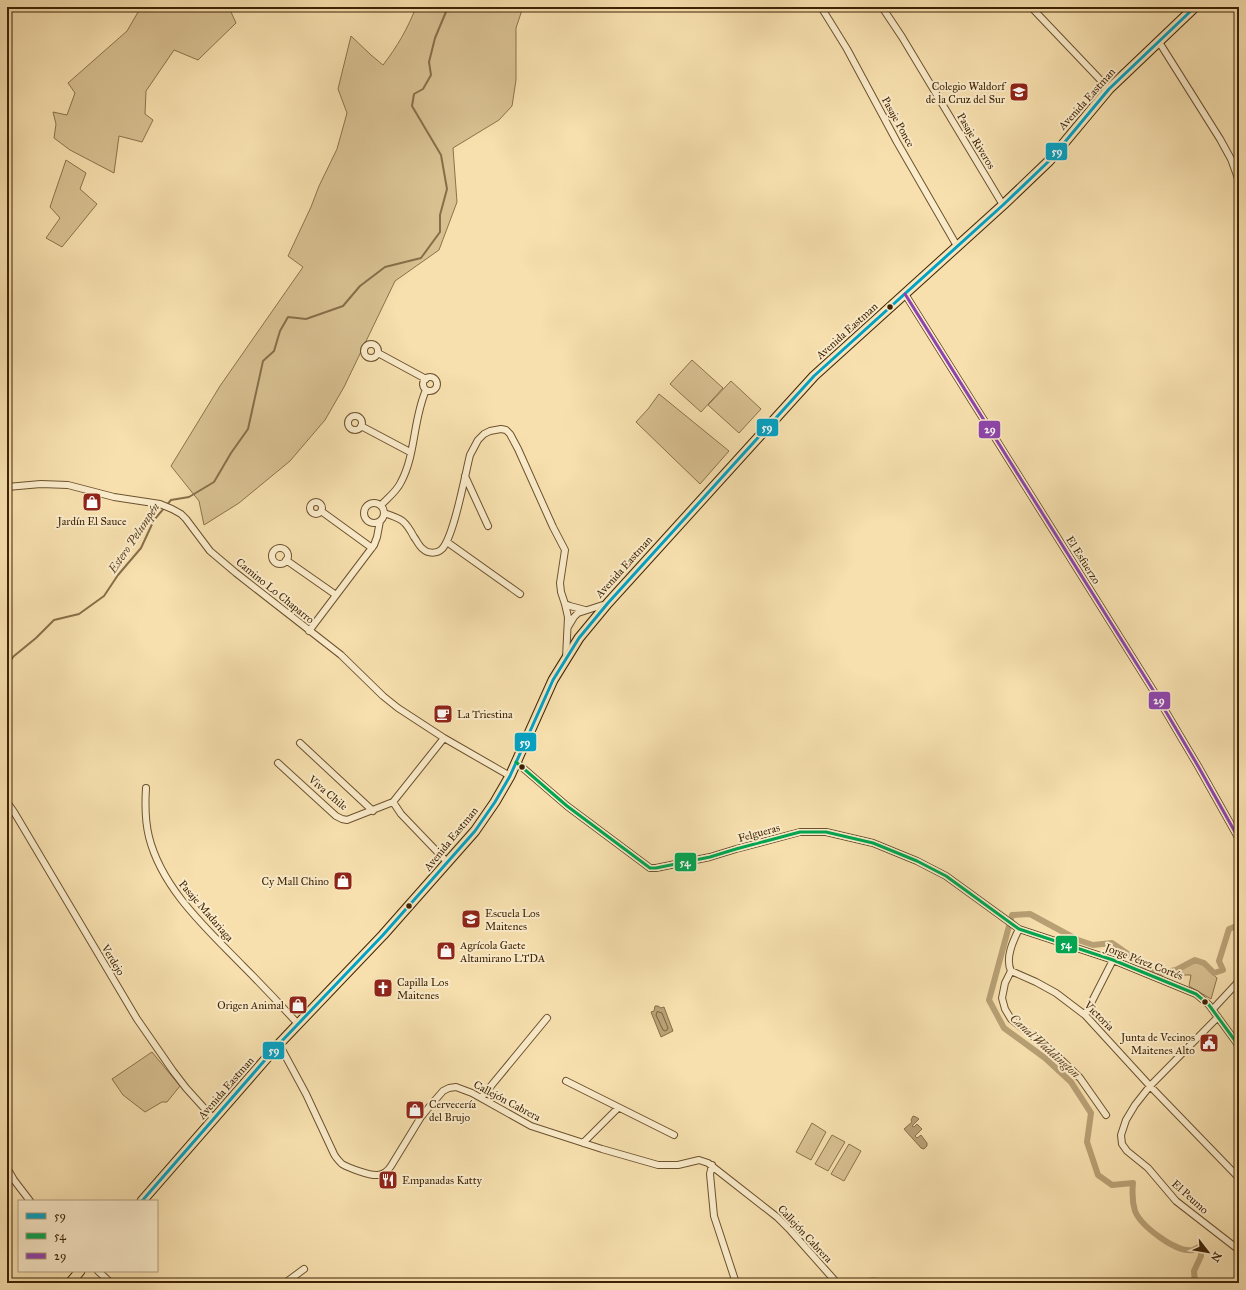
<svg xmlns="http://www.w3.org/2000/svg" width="1246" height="1290" viewBox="0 0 1246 1290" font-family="'IM FELL Great Primer',serif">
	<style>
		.green { fill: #d8c091; stroke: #8b724b }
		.water { fill: #b8a075; stroke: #876e48 }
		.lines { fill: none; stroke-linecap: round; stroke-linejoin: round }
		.shore { stroke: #7b623d; stroke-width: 1 }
		.stream { stroke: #876e48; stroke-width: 2 }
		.canal { stroke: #b8a075; stroke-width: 6 }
		.minor-casing { stroke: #6c522f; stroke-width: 8 }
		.primary-casing { stroke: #3e2305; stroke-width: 11 }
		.minor { stroke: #faebca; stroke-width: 6 }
		.primary { stroke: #f7e0ae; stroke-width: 9 }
		.bus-1-casing { stroke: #faebca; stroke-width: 6 }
		.bus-2-casing { stroke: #faebca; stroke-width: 6 }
		.bus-3-casing { stroke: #faebca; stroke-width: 6 }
		.bus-1 { stroke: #03a2c4; stroke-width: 3 }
		.bus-2 { stroke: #00a651; stroke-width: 3 }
		.bus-3 { stroke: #8e44ad; stroke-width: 3 }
		.bus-dot { fill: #3e2305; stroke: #faebca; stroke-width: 1.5 }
		.labels { text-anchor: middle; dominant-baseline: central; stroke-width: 4; stroke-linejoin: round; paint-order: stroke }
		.poi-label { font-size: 11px; fill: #3e2305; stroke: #faebca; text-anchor: start }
		.street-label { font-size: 11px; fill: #3e2305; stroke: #faebca }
		.water-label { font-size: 12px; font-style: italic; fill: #634827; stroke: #faebca }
		.line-badge { stroke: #faebca; stroke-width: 1.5 }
		.badge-label { font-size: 11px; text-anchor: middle; font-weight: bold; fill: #fff }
	</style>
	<rect width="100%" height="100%" fill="#f7e0ae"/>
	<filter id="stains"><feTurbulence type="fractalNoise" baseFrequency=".005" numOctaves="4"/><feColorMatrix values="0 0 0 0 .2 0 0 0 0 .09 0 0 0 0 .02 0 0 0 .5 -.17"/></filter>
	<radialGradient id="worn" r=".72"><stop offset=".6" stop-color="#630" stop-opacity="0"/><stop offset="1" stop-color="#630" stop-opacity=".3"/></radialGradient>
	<path class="green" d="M141,7H227L231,12L236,23L198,60L174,50L146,91L145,114L153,120L142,142L119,136L114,173L70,150L54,138L56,124L53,112L67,115L75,93L68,83L127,31Z
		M416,7H523L516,28V80L512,106L499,120L453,148L457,202L439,250L395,281L344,387L325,420L290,461L239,503L204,525L199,501L171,466L220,386L303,267L288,256L311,207L319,186L337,149L347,113L338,89L351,36L371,55L383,65C397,47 408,28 416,7Z
		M66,160L86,173L80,189L97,204L62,247L46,238L60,218L50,207Z
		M692,360L723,388L701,412L670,384Z
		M731,381L761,409L739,433L708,405Z
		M659,394L729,451L700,484L636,422L648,409Z
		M1195,962L1203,965L1217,978L1211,999L1189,986L1191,975H1167Z
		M152,1052L180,1086L167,1102H162L145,1112L123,1095L112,1079Z
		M812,1123L826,1132L811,1160L796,1152Z
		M832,1135L845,1142L828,1171L815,1164Z
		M849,1144L861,1151L844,1181L831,1174Z"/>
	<path class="water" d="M655,1006H658L661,1008L664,1007L673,1031L661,1037L651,1012L654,1011Z
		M913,1116L916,1117L919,1119L912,1126L914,1127L917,1124L922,1129L915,1136L917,1138L921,1135L927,1143V1146L924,1149L921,1148L904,1129L912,1122L911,1120Z"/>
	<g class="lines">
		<path class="shore" d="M659,1012L662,1013L668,1028L667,1030L665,1031L663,1030L656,1015L657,1012Z"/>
		<path class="stream" d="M7,665L14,656L36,638L54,620L79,614L104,596L118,575L141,548L154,520L171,500L189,497L214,482L231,453L248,429L263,361L274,351L280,331L288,317L306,319L343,306L360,286L385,267L421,258L440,232V215L447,189L441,155L412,106L414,94L423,89L431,75L429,62L435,38L448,7"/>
		<path class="canal" d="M860,1283C871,1279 879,1280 890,1283
			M1195,1283L1194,1271L1201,1256V1246C1199,1247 1195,1249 1193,1250C1176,1253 1141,1226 1135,1211C1132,1201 1132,1193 1133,1183L1112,1185L1098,1175L1087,1142L1091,1113L1071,1082L1045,1058L1004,1028L989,1000L1012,915L1030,914L1078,940L1093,945L1112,943L1135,959L1149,971L1161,973L1176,970L1195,960L1204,963L1214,973L1223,970L1219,961L1229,929L1239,925"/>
		<defs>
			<path id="minor" d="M821,7L847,49L897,142L957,246
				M882,7L902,37L1003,205
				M1031,7L1109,89
				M1159,42L1220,139L1231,159L1239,181
				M905,294L1153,690L1198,766L1239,839
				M364 351a7 7 0 1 1 14 0a7 7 0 1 1-14 0Z
				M378,353L426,379
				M423 384a7 7 0 1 1 14 0a7 7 0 1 1-14 0Z
				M348 423a7 7 0 1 1 14 0a7 7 0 1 1-14 0Z
				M361,426L410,452
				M465,476L488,526
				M7,487L41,484L68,485L114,497L160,504L172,509L181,514L186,519L210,551L236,573L341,655L383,696L398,708L444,738L510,776
				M310 508a6 6 0 1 1 12 0a6 6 0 1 1-12 0Z
				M364 513a10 10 0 1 1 20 0a10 10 0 1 1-20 0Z
				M381,505C388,498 397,491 401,482C416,454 413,419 426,390
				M321,511L372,548
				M384,513C402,519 405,520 414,537C417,541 419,546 423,549C428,554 437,554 442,549C454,536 465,475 470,455L478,440L484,434L490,431L501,429L506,430L510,434L518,449L553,527L565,550L560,583L561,592L565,604L568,617L566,658
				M447,542L520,594
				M272 556a8 8 0 1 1 16 0a8 8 0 1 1-16 0Z
				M286,560L336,595
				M565,604L570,606L585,610
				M568,627L574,617L578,613L606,604
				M309,631L374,545L377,537L380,521
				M300,743L373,811
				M516,762L567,806L650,868H656L710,857L736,849L800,832H826L873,843L917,861L946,876L1019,929L1113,960L1196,994L1209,1005L1239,1046
				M278,763L336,816L342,819L347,820L393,802L444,738
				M146,788C145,804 145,821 149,837C162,889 207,929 243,966C262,985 280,1004 298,1024
				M7,802L14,812L137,1019L173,1071L186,1088L214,1119
				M393,802L401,814L448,863
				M1019,929C1013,941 1005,958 1011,971L1036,982L1056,993L1085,1015L1150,1086L1239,1178
				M1011,971L1005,983L1002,998L1005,1009L1011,1019L1053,1052L1080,1078L1106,1115
				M1213,1009L1239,981
				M1085,1015L1113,960
				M1218,1017L1150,1086L1135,1105L1126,1120L1121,1135L1122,1144L1127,1151L1148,1168L1176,1201L1239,1250
				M279,1044L306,1094L334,1154C336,1158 339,1161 342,1164C349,1168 370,1176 378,1175C384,1174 388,1171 391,1166L421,1117L430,1106L443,1091L449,1088L456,1087L472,1093L531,1126L602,1149L658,1165H678L699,1160L708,1163L777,1217L790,1230L837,1283
				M566,1081L674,1135
				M481,1098L547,1018
				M583,1143L618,1108
				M712,1165L710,1174L714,1216L736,1283
				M7,1168L14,1180L30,1201
				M98,1271L111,1283
				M285,1283L304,1269"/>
			<path id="primary" d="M142,1201L279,1044L383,935L475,831L495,802L510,776L553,680L579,638L608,603L814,376L1003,205L1049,161L1109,89L1195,7
				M70,1283L80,1271"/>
		</defs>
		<use href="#minor" class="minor-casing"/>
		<use href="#primary" class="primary-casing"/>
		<use href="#minor" class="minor"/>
		<use href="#primary" class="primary"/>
		<defs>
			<path id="bus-1" d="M142,1201L279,1044L383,935L475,831L495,802L510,776L553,680L579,638L608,603L814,376L1003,205L1049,161L1109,89L1195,7"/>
			<path id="bus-2" d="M516,762L567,806L650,868H656L710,857L736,849L800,832H826L873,843L917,861L946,876L1019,929L1113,960L1196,994L1209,1005L1239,1046"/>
			<path id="bus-3" d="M905,294L1153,690L1198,766L1239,839"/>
		</defs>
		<use href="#bus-1" class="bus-1-casing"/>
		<use href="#bus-2" class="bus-2-casing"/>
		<use href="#bus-3" class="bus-3-casing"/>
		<use href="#bus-1" class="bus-1"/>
		<use href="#bus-2" class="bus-2"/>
		<use href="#bus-3" class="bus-3"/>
	</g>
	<defs>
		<symbol id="school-square" viewBox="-11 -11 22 22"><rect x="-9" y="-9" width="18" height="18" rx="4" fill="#8f2418" stroke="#faebca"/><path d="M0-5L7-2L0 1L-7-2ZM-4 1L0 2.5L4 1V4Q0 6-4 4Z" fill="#fff"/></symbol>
		<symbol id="shop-square" viewBox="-11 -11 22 22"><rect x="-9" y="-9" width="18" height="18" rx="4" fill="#8f2418" stroke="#faebca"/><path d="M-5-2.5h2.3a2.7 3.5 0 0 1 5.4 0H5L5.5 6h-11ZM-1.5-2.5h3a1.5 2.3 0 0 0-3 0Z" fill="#fff"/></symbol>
		<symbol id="cafe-square" viewBox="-11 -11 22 22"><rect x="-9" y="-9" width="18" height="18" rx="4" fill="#8f2418" stroke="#faebca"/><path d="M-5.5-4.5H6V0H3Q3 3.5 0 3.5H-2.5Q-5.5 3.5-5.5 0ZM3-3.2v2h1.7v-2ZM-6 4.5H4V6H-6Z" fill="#fff"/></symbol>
		<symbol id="church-square" viewBox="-11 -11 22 22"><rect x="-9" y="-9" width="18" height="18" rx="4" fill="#8f2418" stroke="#faebca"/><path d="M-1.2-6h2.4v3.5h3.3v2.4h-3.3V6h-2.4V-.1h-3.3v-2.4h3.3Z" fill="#fff"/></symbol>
		<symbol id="civic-square" viewBox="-11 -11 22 22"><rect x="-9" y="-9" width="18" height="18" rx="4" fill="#8f2418" stroke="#faebca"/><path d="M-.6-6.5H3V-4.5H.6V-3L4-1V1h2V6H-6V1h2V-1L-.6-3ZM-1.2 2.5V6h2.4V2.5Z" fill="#fff"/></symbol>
		<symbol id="restaurant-square" viewBox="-11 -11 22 22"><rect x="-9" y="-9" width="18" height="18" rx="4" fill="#8f2418" stroke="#faebca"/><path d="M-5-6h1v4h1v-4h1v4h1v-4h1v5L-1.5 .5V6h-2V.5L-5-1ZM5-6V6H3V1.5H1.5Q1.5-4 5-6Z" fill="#fff"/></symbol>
	</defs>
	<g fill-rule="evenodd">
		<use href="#school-square" x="1008" y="81" width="22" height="22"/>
		<use href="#shop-square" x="81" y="491" width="22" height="22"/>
		<use href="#cafe-square" x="432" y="703" width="22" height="22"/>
		<use href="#shop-square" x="332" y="870" width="22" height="22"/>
		<use href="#school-square" x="460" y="908" width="22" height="22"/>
		<use href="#shop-square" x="435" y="940" width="22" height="22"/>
		<use href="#church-square" x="372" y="977" width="22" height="22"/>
		<use href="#shop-square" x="287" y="994" width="22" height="22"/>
		<use href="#civic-square" x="1198" y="1032" width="22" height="22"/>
		<use href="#shop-square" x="404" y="1099" width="22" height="22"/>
		<use href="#restaurant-square" x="377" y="1169" width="22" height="22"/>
	</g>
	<g class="bus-dot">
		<circle cx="890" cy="307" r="3.5"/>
		<circle cx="522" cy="767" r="3.5"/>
		<circle cx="409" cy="906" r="3.5"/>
		<circle cx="1205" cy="1002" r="3.5"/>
	</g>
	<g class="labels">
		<g class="poi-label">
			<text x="1005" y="86" text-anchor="end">Colegio Waldorf<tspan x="1005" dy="13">de la Cruz del Sur</tspan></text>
			<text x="92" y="521" text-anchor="middle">Jardín El Sauce</text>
			<text x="457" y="714">La Triestina</text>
			<text x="329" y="881" text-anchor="end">Cy Mall Chino</text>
			<text x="485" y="913">Escuela Los<tspan x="485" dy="13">Maitenes</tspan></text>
			<text x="460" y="945">Agrícola Gaete<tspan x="460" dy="13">Altamirano LTDA</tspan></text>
			<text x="397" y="982">Capilla Los<tspan x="397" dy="13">Maitenes</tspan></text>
			<text x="284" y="1005" text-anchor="end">Origen Animal</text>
			<text x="1195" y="1037" text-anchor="end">Junta de Vecinos<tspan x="1195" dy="13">Maitenes Alto</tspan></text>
			<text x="429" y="1104">Cervecería<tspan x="429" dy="13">del Brujo</tspan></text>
			<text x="402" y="1180">Empanadas Katty</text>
		</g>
		<g class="street-label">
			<text transform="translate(1087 99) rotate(-48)">Avenida Eastman</text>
			<text transform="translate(898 122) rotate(61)">Pasaje Ponce</text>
			<text transform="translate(976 141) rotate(59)">Pasaje Riveros</text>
			<text transform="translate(847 331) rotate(-42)">Avenida Eastman</text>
			<text transform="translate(1083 560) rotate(58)">El Esfuerzo</text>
			<text transform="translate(624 567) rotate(-48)">Avenida Eastman</text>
			<text transform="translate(275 591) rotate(39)">Camino Lo Chaparro</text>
			<text transform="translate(328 793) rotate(40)">Viva Chile</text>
			<text transform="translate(759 833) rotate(-15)">Felgueras</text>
			<text transform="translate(451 839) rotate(-51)">Avenida Eastman</text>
			<text transform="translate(206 911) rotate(49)">Pasaje Madariaga</text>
			<text transform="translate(113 960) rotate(59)">Verdejo</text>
			<text transform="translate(1144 962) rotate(21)">Jorge Pérez Cortés</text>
			<text transform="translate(1099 1016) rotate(45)">Victoria</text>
			<text transform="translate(226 1088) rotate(-49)">Avenida Eastman</text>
			<text transform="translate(507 1101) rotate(28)">Callejón Cabrera</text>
			<text transform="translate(1190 1197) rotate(42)">El Peumo</text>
			<text transform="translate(805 1234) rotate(47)">Callejón Cabrera</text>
		</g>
		<g class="water-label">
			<text transform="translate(134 538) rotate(-56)">Estero Pelumpén</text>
			<text transform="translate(1045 1046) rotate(42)">Canal Waddington</text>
		</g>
	</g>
	<g class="line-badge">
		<rect x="1045" y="142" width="23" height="19" rx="4" fill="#03a2c4"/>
		<rect x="756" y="418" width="23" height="19" rx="4" fill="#03a2c4"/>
		<rect x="978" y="420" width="23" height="19" rx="4" fill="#8e44ad"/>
		<rect x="1148" y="691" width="23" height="19" rx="4" fill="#8e44ad"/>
		<rect x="514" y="732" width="23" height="20" rx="4" fill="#03a2c4"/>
		<rect x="674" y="852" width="23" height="20" rx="4" fill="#00a651"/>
		<rect x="1055" y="935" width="23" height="19" rx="4" fill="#00a651"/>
		<rect x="262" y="1041" width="23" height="19" rx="4" fill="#03a2c4"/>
	</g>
	<g class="badge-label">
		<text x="1057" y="155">59</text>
		<text x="767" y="431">59</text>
		<text x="990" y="433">29</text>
		<text x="1159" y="704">29</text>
		<text x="525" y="746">59</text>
		<text x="685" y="866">54</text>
		<text x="1066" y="948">54</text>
		<text x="274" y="1054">59</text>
	</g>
	<rect width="1246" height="1290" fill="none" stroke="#f7e0ae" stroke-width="24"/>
	<rect x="8" y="8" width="1230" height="1274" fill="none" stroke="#3e2305" stroke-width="2"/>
	<rect x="12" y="12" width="1222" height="1266" fill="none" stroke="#3e2305"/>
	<rect x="18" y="1200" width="140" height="72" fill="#faebca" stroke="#af9b7b"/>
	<rect x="26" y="1213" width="20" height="6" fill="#03a2c4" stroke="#af9b7b"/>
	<text x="54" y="1220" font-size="12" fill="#3e2305">59</text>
	<rect x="26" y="1233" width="20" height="6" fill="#00a651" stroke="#af9b7b"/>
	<text x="54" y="1240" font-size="12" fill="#3e2305">54</text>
	<rect x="26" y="1253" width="20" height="6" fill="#8e44ad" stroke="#af9b7b"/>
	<text x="54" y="1260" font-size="12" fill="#3e2305">29</text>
	<g transform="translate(1208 1252) rotate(121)" stroke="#faebca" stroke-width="3" paint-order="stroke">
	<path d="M0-3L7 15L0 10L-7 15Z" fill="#3e2305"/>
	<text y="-6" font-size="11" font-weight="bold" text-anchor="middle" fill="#3e2305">N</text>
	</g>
	<rect width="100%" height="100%" filter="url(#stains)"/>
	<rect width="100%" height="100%" fill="url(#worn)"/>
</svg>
